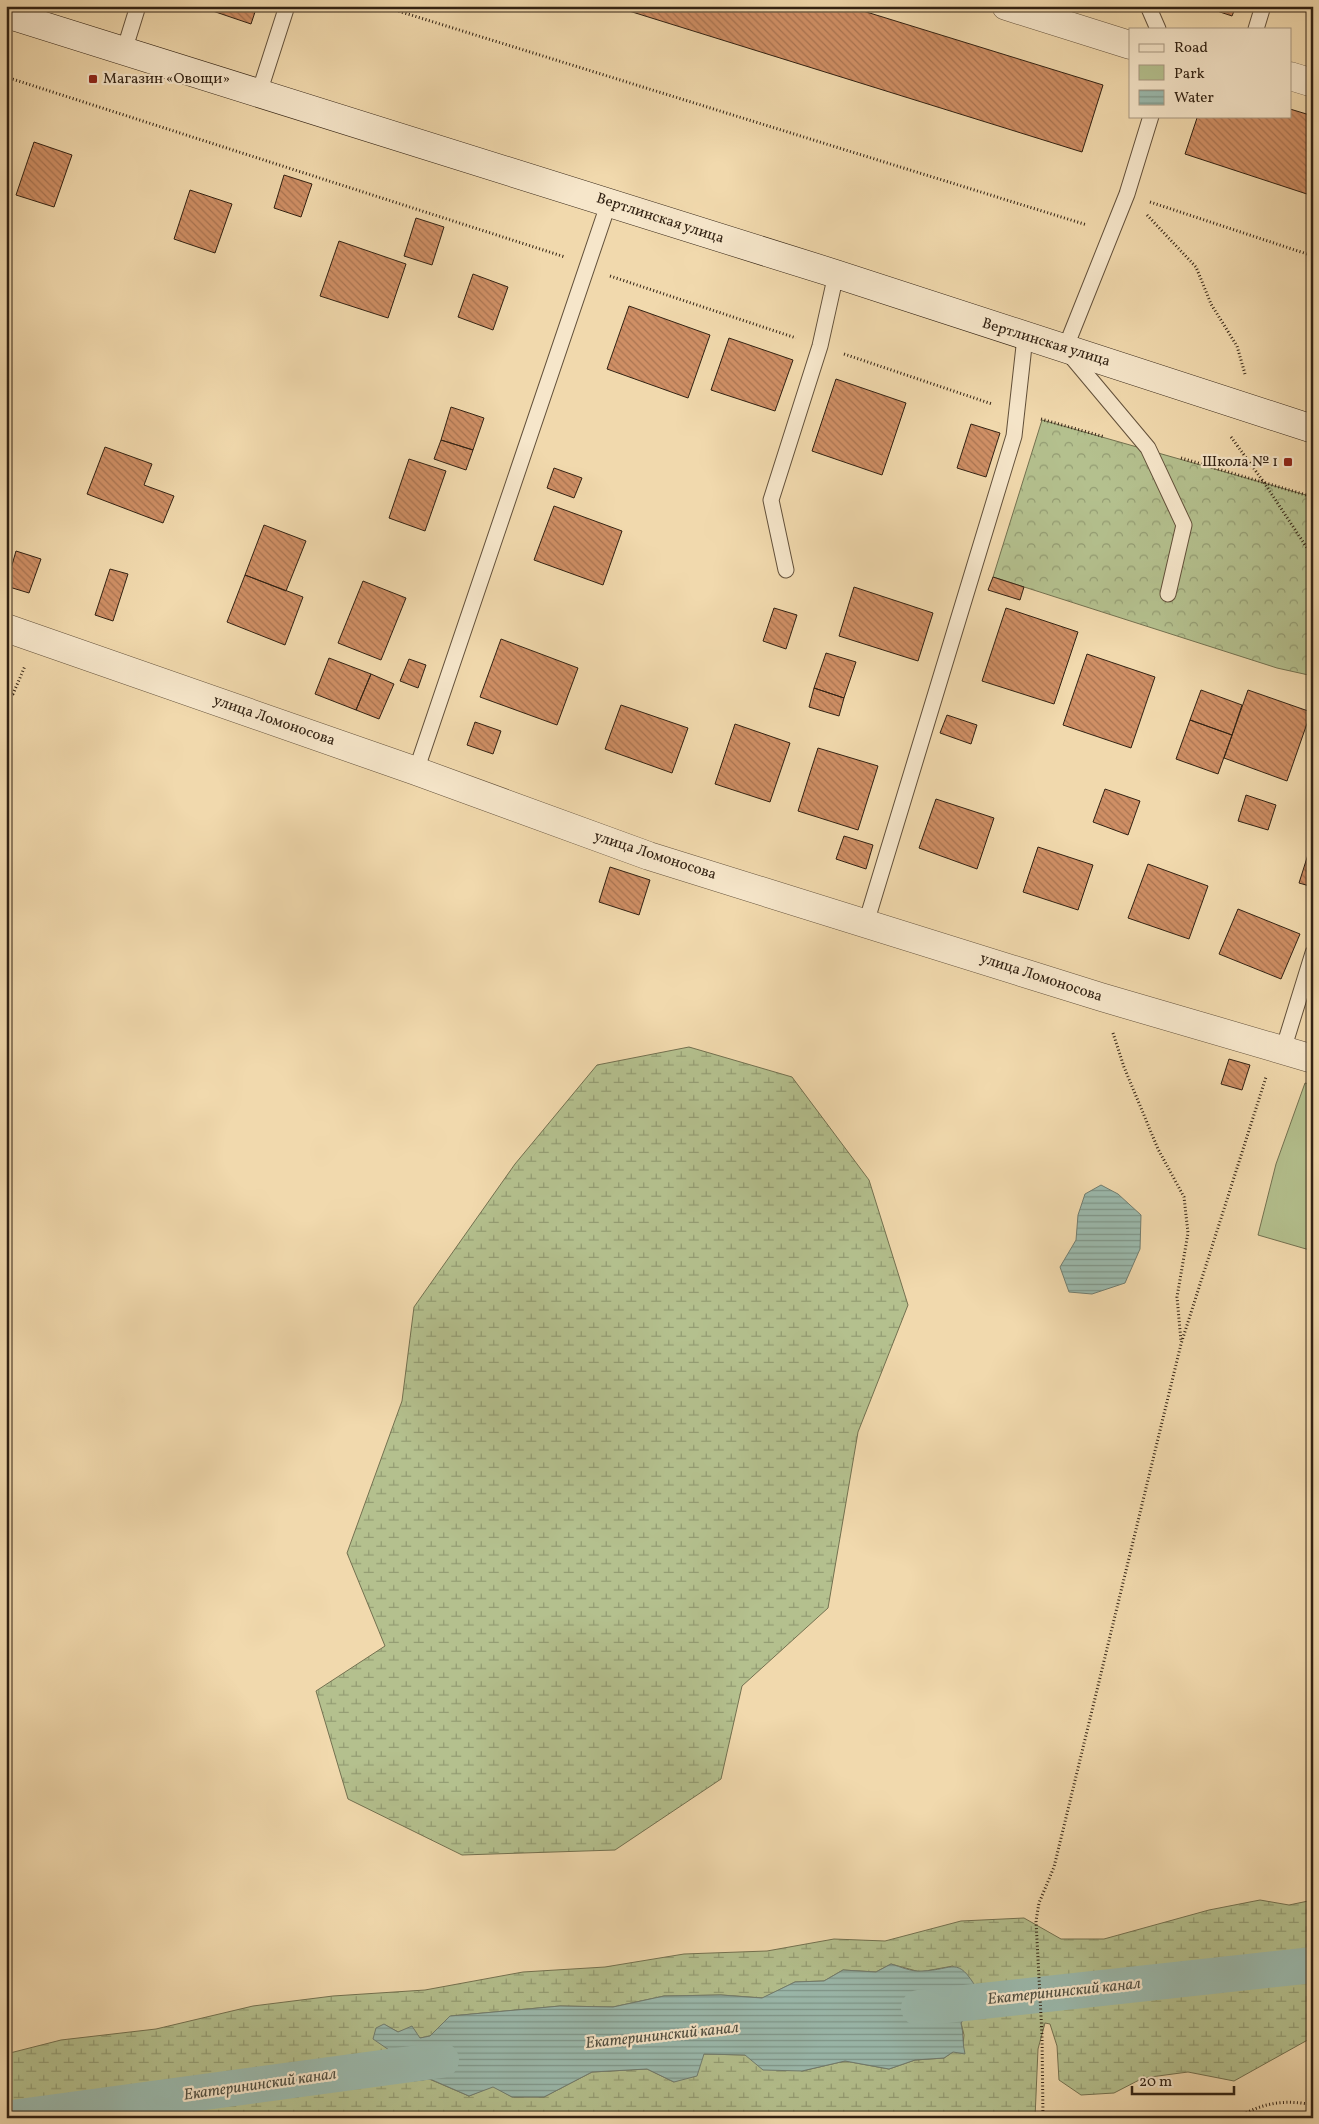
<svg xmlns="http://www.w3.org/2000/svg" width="1319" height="2124" viewBox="0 0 1319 2124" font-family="Vollkorn,serif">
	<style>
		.green { fill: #b4c08e; stroke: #737150 }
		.forest { fill: url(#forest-crowns); stroke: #737150 }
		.wetland { fill: url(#wetland-marsh); stroke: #737150; fill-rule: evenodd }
		.water { fill: url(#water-rules); stroke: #717d70 }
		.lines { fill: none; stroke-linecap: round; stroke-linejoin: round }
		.canal { stroke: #9bbaae; stroke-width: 36 }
		.building { fill: url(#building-back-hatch); stroke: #322213 }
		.lane-casing { stroke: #62503a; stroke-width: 17 }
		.street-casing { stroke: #62503a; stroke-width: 29 }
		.secondary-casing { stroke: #322213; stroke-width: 29 }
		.path { stroke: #322213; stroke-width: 3; stroke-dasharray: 1 2.5; stroke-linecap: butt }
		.lane { stroke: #f6e6ca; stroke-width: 15 }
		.street { stroke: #f6e6ca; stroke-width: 28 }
		.secondary { stroke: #f6e6ca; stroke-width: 28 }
		.poi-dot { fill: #8f2418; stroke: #f6e6ca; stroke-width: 2 }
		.labels { text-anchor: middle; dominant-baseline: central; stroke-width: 4.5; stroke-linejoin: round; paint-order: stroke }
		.poi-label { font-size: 15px; fill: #322213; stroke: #f6e6ca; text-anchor: start }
		.street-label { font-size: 15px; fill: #322213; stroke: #f6e6ca }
		.water-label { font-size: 16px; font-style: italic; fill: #525042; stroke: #f6e6ca }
	</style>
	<defs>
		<pattern id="forest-crowns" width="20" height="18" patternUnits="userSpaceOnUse" patternTransform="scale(1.25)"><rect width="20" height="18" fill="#b4c08e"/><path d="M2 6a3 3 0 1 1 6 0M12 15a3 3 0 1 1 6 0" fill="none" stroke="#939c73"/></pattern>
		<pattern id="wetland-marsh" width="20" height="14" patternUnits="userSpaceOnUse" patternTransform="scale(1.25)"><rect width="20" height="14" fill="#b4c08e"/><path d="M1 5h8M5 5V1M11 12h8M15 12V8" fill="none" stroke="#939c73"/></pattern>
		<pattern id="water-rules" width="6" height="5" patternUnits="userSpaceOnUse" patternTransform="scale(1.25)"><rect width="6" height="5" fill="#9bbaae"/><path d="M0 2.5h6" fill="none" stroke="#7f978c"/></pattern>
		<pattern id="building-back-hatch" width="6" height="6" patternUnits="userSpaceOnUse" patternTransform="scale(1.25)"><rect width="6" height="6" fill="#cf8f65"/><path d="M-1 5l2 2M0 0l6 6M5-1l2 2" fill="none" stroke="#a97452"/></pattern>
	</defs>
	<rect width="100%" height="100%" fill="#f1d9ad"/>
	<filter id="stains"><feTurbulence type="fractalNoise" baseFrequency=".004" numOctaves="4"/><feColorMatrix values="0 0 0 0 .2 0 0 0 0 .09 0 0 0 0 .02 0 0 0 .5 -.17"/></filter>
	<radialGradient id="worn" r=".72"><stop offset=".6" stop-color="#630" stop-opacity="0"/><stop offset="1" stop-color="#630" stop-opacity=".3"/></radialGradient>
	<path class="green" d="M1305,1083L1313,1085V1251L1258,1235L1276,1164Z"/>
	<path class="forest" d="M1042,420L1313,497V676L1277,668L993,577Z"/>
	<path class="wetland" d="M689,1047L792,1077L869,1180L908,1305L858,1432L828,1608L742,1686L721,1779L615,1850L462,1855L348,1799L316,1691L385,1646L347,1553L402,1401L414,1307L515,1164L597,1065Z
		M1260,1900L1289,1905L1313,1900V2037L1234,2081L1188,2072L1143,2078L1114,2093L1081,2095L1059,2080L1057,2046L1050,2024L1045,2023L1038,2049L1035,2118H6V2054L61,2040L156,2029L253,2006L333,1996L425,1990L523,1972L605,1967L684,1954L767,1951L834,1939L885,1941L961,1921L1024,1918L1061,1939H1104L1209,1910ZM891,1964L920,1972L953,1966L969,2009L961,2023L964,2035L963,2045L944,2058L915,2060L889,2069L845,2061L802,2071L745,2055L704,2054L674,2082L647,2069L592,2072L544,2097H512L493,2086L469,2096L387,2061L392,2052L385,2025L398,2032L420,2038L430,2036L451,2016L560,2006L613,2007L664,1996L721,1995L763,1998L795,1982L824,1981L843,1970L876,1972Z"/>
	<path class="water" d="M1101,1185L1118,1194L1141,1215L1140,1249L1125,1283L1092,1294L1069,1292L1060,1267L1076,1240L1078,1215L1085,1194Z
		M891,1964C901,1967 912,1972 922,1971C954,1970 957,1955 977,1989L969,2000V2009L961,2023C964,2034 962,2043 965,2054L953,2052L944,2058L915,2060L889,2069L845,2061L802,2071L763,2070L745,2055L704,2054L697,2076L674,2082L647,2069L592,2072L544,2097H512L493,2087L469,2096L430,2079L414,2081L387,2061L392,2052L373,2039L376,2028L384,2024L398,2032L412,2026L420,2038L430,2036L450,2016L560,2006L613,2007L664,1996L721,1995L762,1998L795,1982L824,1981L843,1970L876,1972Z"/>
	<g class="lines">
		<path class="canal" d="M919,2008L1313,1965
			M12,2118L441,2060"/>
	</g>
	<path class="building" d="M198,6H257L251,24Z
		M613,6H847L1103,85L1082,152Z
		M1202,6H1236L1232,16Z
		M1290,109L1313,116V196L1185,154L1197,118L1191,116H1290Z
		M34,142L72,155L54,207L16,195Z
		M284,175L312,184L301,217L274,208Z
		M190,190L232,204L215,253L174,239Z
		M416,218L444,227L432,265L404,256Z
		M339,241L406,264L388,318L320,296Z
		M473,274L508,287L493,330L458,317Z
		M629,306L710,335L688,398L607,369Z
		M729,338L793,360L775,411L711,390Z
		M836,379L906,403L882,475L812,451Z
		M451,407L484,418L473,450L441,440Z
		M971,424L1000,433L986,477L957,468Z
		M441,440L473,450L466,470L434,459Z
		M105,447L152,464L144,485L174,496L163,523L87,494Z
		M409,459L446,471L425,531L389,518Z
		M554,468L582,478L574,498L547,488Z
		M554,506L622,531L603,585L534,560Z
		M264,525L306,541L286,591L245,575Z
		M16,551L41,559L29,593L6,586Z
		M110,569L128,574L113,621L95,615Z
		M245,575L303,597L285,645L227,622Z
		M993,577L1024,587L1020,600L988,590Z
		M363,581L406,598L381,660L338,643Z
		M854,587L933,613L918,661L839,636Z
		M774,608L797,615L786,649L763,641Z
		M1006,608L1078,632L1054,704L982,681Z
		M501,639L578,668L557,725L480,697Z
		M826,653L856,662L844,698L814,688Z
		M1087,654L1155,677L1131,748L1063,725Z
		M329,658L371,674L356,710L315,694Z
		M409,659L426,665L418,688L400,681Z
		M371,674L394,684L379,719L356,710Z
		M814,688L844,698L839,716L809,707Z
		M1201,690L1242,705L1232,735L1190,720Z
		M1248,690L1311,712L1287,781L1224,758Z
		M621,705L688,728L672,773L605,749Z
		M947,715L977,725L971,744L940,733Z
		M1190,720L1232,735L1218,774L1176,759Z
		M475,722L501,731L493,754L467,745Z
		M735,724L790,743L770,802L715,784Z
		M818,748L878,766L858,830L798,811Z
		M1105,789L1140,801L1128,835L1093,822Z
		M1246,795L1276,805L1268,830L1238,821Z
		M936,799L994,818L977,869L919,848Z
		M844,836L873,845L866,869L836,859Z
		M1311,845H1313V887L1299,883Z
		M1038,847L1093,865L1078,910L1023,892Z
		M1148,864L1208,886L1189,939L1128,918Z
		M610,867L650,880L639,915L599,902Z
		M1238,909L1300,934L1281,979L1219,954Z
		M1229,1059L1250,1065L1242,1090L1221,1084Z"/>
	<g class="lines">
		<defs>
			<path id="lane" d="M1148,6L1158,29
				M1256,29L1263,6
				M124,51L138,6
				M259,93L287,6
				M1151,116L1127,194L1065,349L1148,448L1184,525L1168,594
				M786,570L771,500L820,346L836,274
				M416,771L609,202
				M866,923L1014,436L1025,337
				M1283,1050L1313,953"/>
			<path id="street" d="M1006,6L1130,45
				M1290,76L1313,83
				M6,628L416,771L649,856L1101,997L1313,1059"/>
			<path id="secondary" d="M6,14L836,274L1313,429"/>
		</defs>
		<use href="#lane" class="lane-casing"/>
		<use href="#street" class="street-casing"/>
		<use href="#secondary" class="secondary-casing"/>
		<path class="path" d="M382,6L1087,225
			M6,77L565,257
			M1150,202L1313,256
			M1147,215L1196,267L1211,304L1237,346L1245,374
			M610,276L796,338
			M844,354L992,404
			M1041,419L1105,437
			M1231,437L1263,481L1313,557
			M1181,458L1313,497
			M6,696L13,694L25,666
			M1113,1033L1124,1067L1158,1149L1184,1197L1188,1233L1177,1297L1181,1341
			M1043,2118L1042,2035L1036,1921L1039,1903L1054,1867L1181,1344L1266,1077
			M1237,2118C1261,2103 1285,2099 1313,2105"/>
		<use href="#lane" class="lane"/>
		<use href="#street" class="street"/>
		<use href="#secondary" class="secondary"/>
	</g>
	<g class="poi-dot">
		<rect x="88" y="74" width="10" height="10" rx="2.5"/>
		<rect x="1283" y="457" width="10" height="10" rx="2.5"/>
	</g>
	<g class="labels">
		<g class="poi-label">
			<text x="103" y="79">Магазин «Овощи»</text>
			<text x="1278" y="462" text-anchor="end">Школа № 1</text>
		</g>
		<g class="street-label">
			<text transform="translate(660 219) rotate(18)">Вертлинская улица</text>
			<text transform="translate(1046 343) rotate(17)">Вертлинская улица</text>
			<text transform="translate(274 721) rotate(19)">улица Ломоносова</text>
			<text transform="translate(655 856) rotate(18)">улица Ломоносова</text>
			<text transform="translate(1041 978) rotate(18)">улица Ломоносова</text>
		</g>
		<g class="water-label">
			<text transform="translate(1064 1992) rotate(-6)">Екатерининский канал</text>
			<text transform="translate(662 2036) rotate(-6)">Екатерининский канал</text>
			<text transform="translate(260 2085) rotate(-8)">Екатерининский канал</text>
		</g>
	</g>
	<rect width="1319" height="2124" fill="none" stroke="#f1d9ad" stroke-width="25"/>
	<rect x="8" y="8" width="1304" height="2109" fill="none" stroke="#322213" stroke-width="2.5"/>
	<rect x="12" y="12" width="1294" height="2099" fill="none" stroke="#322213"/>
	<rect x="1129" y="28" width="162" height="90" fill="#f6e6ca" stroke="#a89881"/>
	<rect x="1139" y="44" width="25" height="8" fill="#f6e6ca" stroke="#a89881"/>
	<text x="1174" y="52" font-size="15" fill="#322213">Road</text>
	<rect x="1139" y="65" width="25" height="15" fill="#b4c08e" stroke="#a89881"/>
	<text x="1174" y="78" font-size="15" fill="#322213">Park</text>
	<rect x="1139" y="90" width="25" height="15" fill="url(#water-rules)" stroke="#a89881"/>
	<text x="1174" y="102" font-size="15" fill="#322213">Water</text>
	<path d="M1132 2086v8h102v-8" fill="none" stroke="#322213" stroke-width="2.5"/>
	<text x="1139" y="2086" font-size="15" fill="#322213" stroke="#f6e6ca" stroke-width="4" paint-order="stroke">20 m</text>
	<rect width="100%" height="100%" filter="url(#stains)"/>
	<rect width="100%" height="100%" fill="url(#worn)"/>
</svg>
